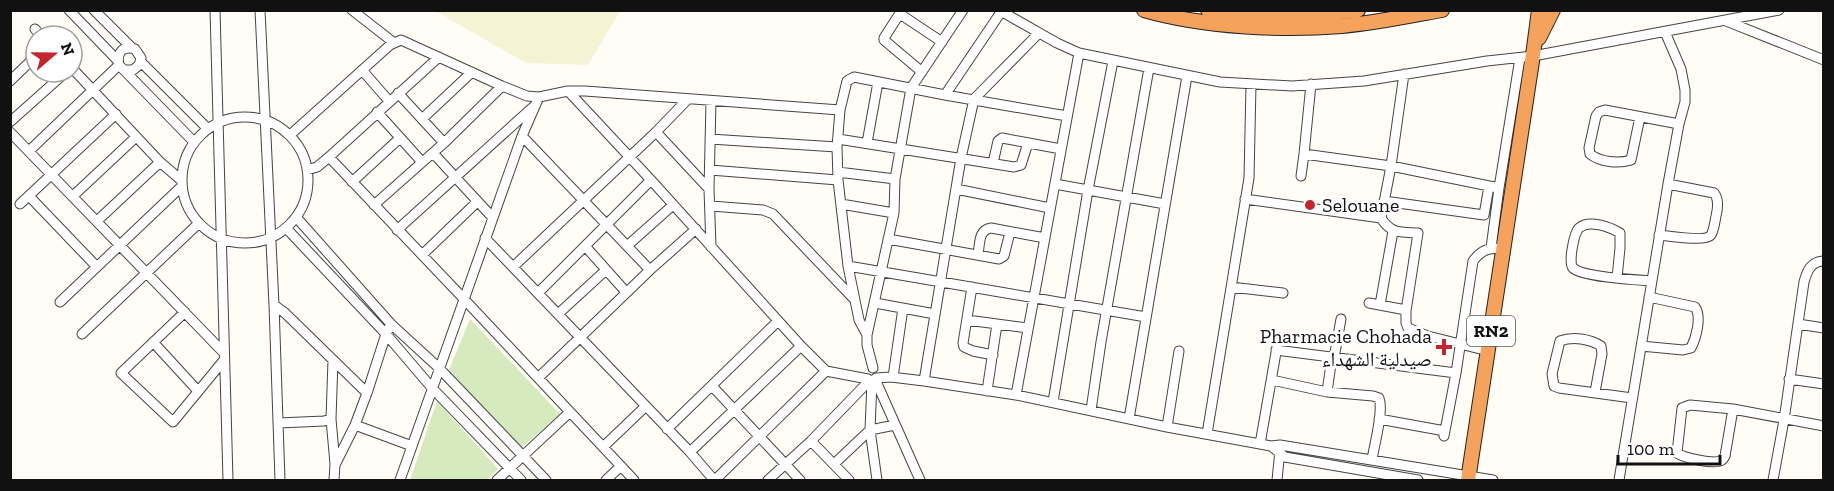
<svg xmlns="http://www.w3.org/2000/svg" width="1834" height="491" viewBox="0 0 1834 491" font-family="'Zilla Slab','Noto Naskh Arabic',serif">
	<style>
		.farmland { fill: #f6f3d4 }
		.green { fill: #d5ebbd }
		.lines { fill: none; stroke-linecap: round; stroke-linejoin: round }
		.minor-casing { stroke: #444; stroke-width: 11 }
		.highway-casing { stroke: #222; stroke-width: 16 }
		.minor { stroke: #fff; stroke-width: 9 }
		.highway { stroke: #f5a25d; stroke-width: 14 }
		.poi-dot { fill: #c4262e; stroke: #fff; stroke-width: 2 }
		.labels { text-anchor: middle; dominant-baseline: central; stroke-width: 6; stroke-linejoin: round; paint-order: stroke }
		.shield { fill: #fff; stroke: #585858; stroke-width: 1.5 }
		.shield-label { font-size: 18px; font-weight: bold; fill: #111 }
		.poi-label { font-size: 20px; fill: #111; stroke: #fff; text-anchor: start }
	</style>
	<rect width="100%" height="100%" fill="#fffdf5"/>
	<path class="farmland" d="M435,11L620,10V11L588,65L526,63Z"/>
	<path class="green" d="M470,319L560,414L520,449L449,370Z
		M437,401L498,469L487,480H410Z"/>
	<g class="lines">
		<defs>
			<path id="minor" d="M69,10L118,61
				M94,10L131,47
				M215,10L228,480
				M260,10L274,305
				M352,10L393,42
				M902,10L884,38V40L922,72
				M999,10L1057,43L1079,53L1220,82L1292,86L1364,81L1487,61L1533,56L1779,10
				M900,14L942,42
				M1726,21L1824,60
				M35,29L41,36
				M141,62L207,128
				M72,68L160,162L181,180
				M125,70H133L139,65L141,58L135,49C123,45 116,53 119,65L194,142
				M362,70L389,101
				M10,81L36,56
				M1311,84L1304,154L1391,166L1499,188
				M568,91L651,180L801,346L826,371L868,379
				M398,93L444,143
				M945,95L1001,12
				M711,101L709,189L711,247
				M377,112L422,162
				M182 180a63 63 0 1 1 126 0a63 63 0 1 1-126 0Z
				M1640,117L1631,160C1618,164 1600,162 1590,154L1589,148L1596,116L1599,112L1605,110L1679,124
				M422,119L472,72
				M10,122L66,72
				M10,132L224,353
				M656,132L709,189
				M290,135L390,45L401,40L502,86L527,96L539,97L568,91H585L840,110
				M522,136L650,270
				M710,139L837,147
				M838,139L1014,167L1021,165L1028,143
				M867,143L878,82
				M29,151L119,65
				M433,153L493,218
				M329,157L464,299L634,480
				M993,163L998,141L1002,138L1061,149
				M307,170L317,167L329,157L439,57
				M710,170L838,180
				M838,172L895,179
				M1301,176L1304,154
				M352,182L400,138
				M1055,184L1165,204
				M956,189L1050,208
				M29,196L97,267
				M73,196L136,137
				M1245,199L1381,218L1391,166L1404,74
				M1384,201L1484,215L1489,186
				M20,204L116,114
				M841,204L894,213
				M374,205L444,143L502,86
				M711,206L763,210L773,214L853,298
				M296,217L391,324L439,368L546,480
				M1381,218C1391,234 1400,232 1418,233L1406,311V323L1408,328L1428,336L1488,351
				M97,221L160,162
				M286,228L386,334L432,388L521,480
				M397,230L533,107
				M1659,235C1669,236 1706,242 1711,235C1714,230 1715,221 1716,216C1718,208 1719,199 1714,193L1668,184
				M485,238L690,452L714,480
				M888,239L999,259L1004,256L1010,232
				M585,246L626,292
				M627,246L673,205
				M1491,248L1499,188L1520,58
				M422,255L477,202
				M978,255C980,244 978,230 991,228L1045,238
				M848,266L1146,317
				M513,267L656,132L687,100
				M1617,278L1620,248V233C1610,227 1589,219 1579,228C1574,233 1568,263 1573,268C1582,277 1637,280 1652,281
				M972,287L963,343L964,347L973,351L993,355
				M1231,287L1283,293
				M538,293L651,180
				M60,302L182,186
				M875,303L935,314
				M1369,303L1406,310
				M1380,305L1393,231
				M185,312L121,373L173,422L224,360
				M558,314L606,270
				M967,320L1028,328
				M1798,324L1824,328
				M82,334L199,223
				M867,335L894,213L895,179L911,88L963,10
				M153,342L198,391
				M1641,346L1683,350L1691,348C1696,338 1702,317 1695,307L1649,297
				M1276,350L1456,373
				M1334,358L1341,319
				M873,368L867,345V335L859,320L848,266L838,180L837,147L840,110L847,81L854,77L945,95L1067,116
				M893,377L903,308
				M538,378L650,270L696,229
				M876,378L891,377L924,381L1016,395L1167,427L1271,446L1280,445L1493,480
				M875,379L920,480
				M1789,379L1824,384
				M1272,380L1327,392L1373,396L1379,398C1384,412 1374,445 1372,460
				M872,381L870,430L877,480
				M924,381L961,158L974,99L1039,33
				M712,386L800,480
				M987,391L997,324
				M1327,392L1332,357
				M1595,392L1602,354L1601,346C1590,339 1573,336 1560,341L1552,374L1554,386L1559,388L1632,398
				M367,393L355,425L412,446
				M1016,395L1079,53
				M1053,402L1088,190L1113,61
				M1733,409L1725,456C1724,457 1724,459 1722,460C1715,465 1684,458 1677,453L1682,408L1690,405L1733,409L1824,426
				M1091,410L1101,342L1149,68
				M331,419L335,464L334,480
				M1129,419L1187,76
				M1379,419L1445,431
				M279,423L324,421L331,419L333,360
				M1167,427L1179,351
				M667,429L778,321
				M1207,434L1249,178L1251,85
				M1444,436L1456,373L1473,261C1482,249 1489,248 1504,248
				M811,441L849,480
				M1260,444L1278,341
				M1271,446L1285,457L1418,480
				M603,447L646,406
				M690,452L801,346
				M336,463L355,425
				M834,464L870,430L895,425
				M280,480L274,305L285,313L367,393L386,334L391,324
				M400,480L522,136L539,97
				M497,480L570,412
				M606,480L621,466
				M715,480L826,371
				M768,480L811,441L870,380
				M1277,480L1280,450
				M1619,480L1668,184L1679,124L1685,102V90L1681,69L1665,32
				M1773,480L1784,420L1804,282C1807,271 1811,261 1824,261"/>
			<path id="highway" d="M1144,10C1203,27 1281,31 1342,26C1375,23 1409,16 1442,10
				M1208,10C1257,19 1308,16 1358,10
				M1539,38L1553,10
				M1468,480L1534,48L1539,10"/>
		</defs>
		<use href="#minor" class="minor-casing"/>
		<use href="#highway" class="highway-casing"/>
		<use href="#minor" class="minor"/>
		<use href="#highway" class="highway"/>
	</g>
	<g class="poi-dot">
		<circle cx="1310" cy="205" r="6"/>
		<path d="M1441 338h6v6h6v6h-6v6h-6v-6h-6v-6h6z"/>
	</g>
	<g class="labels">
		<rect class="shield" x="1467" y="316" width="48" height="30" rx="4.5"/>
		<g class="shield-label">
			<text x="1491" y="331">RN2</text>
		</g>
		<g class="poi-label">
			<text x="1322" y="205">Selouane</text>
			<text x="1432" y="336" text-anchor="end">Pharmacie Chohada<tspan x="1432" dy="23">صيدلية الشهداء</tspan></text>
		</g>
	</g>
	<rect width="1834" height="491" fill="none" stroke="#111111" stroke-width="24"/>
	<g transform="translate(54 54) rotate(70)"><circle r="28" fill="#ffffff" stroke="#a0a0a0" stroke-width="1.5"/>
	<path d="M0-4.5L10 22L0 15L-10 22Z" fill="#c4262e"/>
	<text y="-9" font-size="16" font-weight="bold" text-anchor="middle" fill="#111111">N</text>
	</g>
	<path d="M1618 455v9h102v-9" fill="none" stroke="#111111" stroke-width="3"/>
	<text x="1627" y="455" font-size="18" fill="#111111" stroke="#ffffff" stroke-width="4.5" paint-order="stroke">100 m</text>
</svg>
